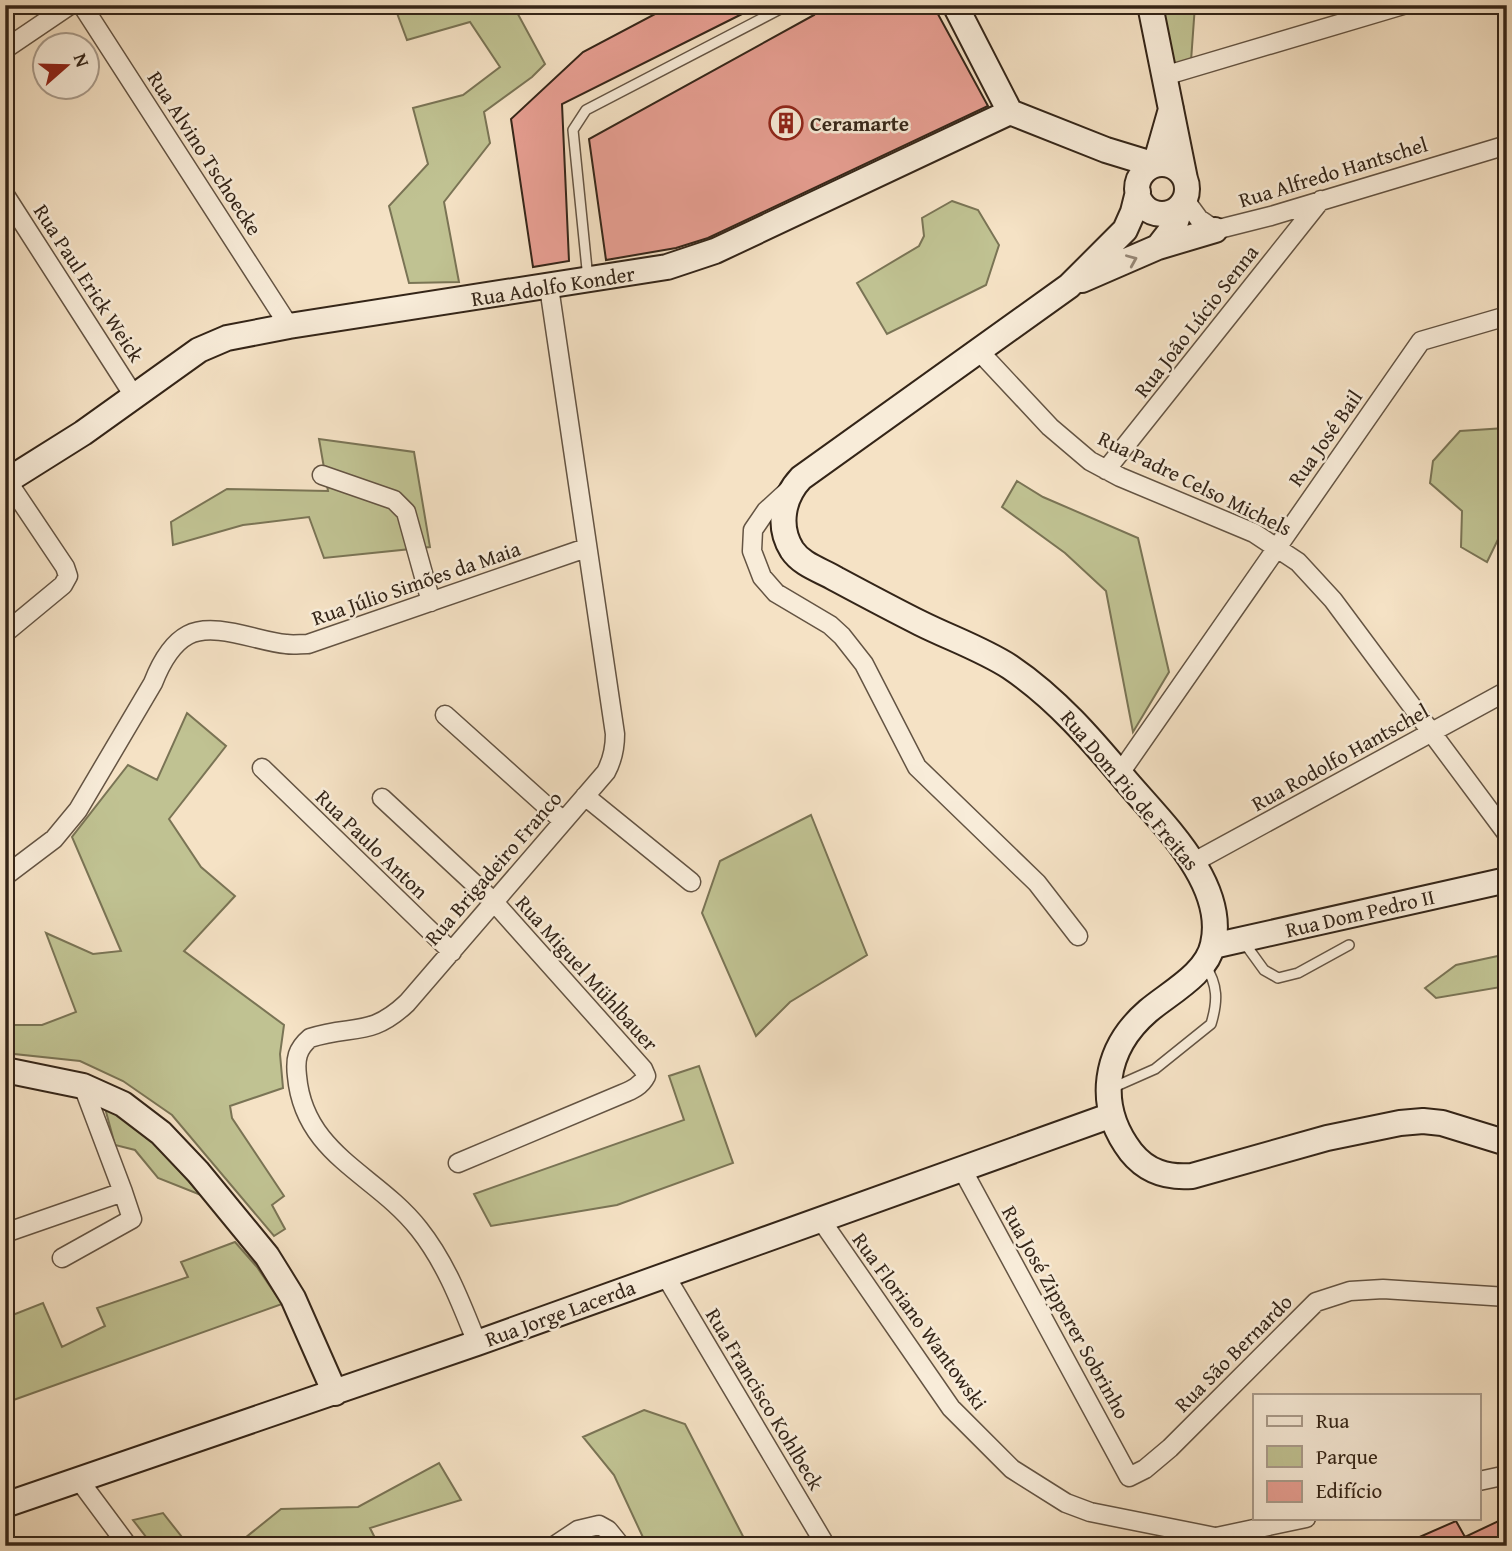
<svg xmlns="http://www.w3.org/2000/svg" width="1512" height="1551" viewBox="0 0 1512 1551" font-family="'Gentium Book Plus',serif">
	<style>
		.green { fill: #c0c292; stroke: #7a7455; stroke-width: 2 }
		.building { fill: #e89f93; stroke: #342518; stroke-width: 2 }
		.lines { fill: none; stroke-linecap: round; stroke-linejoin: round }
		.lane-casing { stroke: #645443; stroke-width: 12 }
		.street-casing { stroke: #645443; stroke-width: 21 }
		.secondary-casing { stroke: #342518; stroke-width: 28 }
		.lane { stroke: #f8ecd9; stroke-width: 9 }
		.street { stroke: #f8ecd9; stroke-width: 18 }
		.secondary { stroke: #f8ecd9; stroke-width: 24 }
		.oneway { stroke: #968878 }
		.labels { text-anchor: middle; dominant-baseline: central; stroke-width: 5; stroke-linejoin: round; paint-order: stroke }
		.poi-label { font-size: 21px; font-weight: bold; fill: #342518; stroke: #f8ecd9; text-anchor: start }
		.street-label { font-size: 21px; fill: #342518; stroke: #f8ecd9 }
	</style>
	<rect width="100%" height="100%" fill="#f5e2c5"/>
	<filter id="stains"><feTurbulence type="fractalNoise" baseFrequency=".00286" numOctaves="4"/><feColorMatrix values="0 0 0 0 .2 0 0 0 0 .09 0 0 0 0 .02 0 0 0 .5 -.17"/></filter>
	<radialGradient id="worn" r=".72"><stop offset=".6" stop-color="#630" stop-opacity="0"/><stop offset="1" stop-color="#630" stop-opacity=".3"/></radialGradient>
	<path class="green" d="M394,5H513L545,64L532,77L484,112L490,143L444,202L459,282L409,283L389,206L428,164L413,108L463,95L500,67L470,22L407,40Z
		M1158,5H1195L1191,61L1170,67Z
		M952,201L978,210L999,245L986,285L887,334L857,283L919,246L924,236L922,218Z
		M1507,424V521L1487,562L1461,547L1462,511L1430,483L1433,461L1460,431L1505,428Z
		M319,439L414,452L430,547L324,558L309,517L243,525L173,545L171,522L227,489L328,491Z
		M1017,481L1043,497L1138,538L1169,672L1133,732L1106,591L1065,553L1002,507Z
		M187,713L226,746L169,819L201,867L235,896L184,951L284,1025L280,1054L283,1088L230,1106L232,1118L284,1196L272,1205L285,1229L274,1236L172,1115L123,1081L80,1061L5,1053V1025H42L76,1012L46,933L93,954L121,951L72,837L128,765L157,780Z
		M811,815L867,955L790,1002L756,1036L702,913L720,861Z
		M1507,954V986L1436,998L1425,988L1456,965Z
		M699,1066L733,1163L617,1205L491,1226L474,1194L684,1120L669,1076Z
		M105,1108L140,1126L201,1195L158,1178L135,1150L115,1145Z
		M235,1242L257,1267L282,1304L5,1403V1318L43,1303L62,1347L105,1326L97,1308L188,1277L181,1262Z
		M644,1410L685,1424L748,1546H647L614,1475L583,1437Z
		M439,1463L461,1500L370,1528L379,1546H235L281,1509L358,1507Z
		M163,1513L189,1546H153L133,1520Z"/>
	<path class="building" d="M672,5H760L562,104L569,261L533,267L511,119L583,52Z
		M809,5H933L988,106L708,238L676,248L606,260L589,139L814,15Z
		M1507,1517V1546H1399L1456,1521L1465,1537Z"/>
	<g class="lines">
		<defs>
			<path id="lane" d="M588,279L573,130L586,110L784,7
				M1243,941L1264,970L1278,978L1298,973L1349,945
				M1112,1088L1155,1069L1211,1024C1218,1001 1218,985 1205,965"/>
			<path id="street" d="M82,5L289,326
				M5,49L70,5
				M1164,76L1403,5
				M5,195L134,396
				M1185,200L1199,219L1215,230L1271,216L1507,145
				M978,350L1050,427L1090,461L1120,477L1254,533L1298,562L1333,600L1507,834
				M1106,470L1321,200
				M322,475L394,500L406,512L431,602
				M790,489L766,511L753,530L752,551L762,577L776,593L830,625L842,636L864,664L917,767L1037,883L1078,936
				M5,633L63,585L68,576L65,567L8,482
				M445,715L563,821
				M262,768L452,952
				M1120,773L1421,341L1507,316
				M585,796L691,882
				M382,798L494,902L643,1069L646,1076C641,1086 632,1090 622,1094L458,1163
				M1194,862L1507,691
				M5,876L54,839L78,810L153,683C160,665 171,644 188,635C214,621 259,642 286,644C293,645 300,644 308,644L586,548
				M962,1169L1129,1477L1145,1469L1170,1448L1316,1302L1350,1291L1383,1289L1507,1297
				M821,1220L951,1408L1012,1469L1066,1503L1090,1512L1215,1537
				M5,1233L123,1192L83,1086
				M62,1258L132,1219L123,1192
				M665,1275L826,1546
				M477,1343C461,1303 446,1263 419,1229C376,1174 304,1155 297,1076C295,1059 297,1049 310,1038C353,1024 370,1038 407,1003L606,772C613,759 615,748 615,734L549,287
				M79,1480L128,1546
				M1479,1481L1507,1475
				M554,1546L578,1530L599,1525L608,1530L621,1546
				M1174,1546L1306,1518"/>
			<path id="secondary" d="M955,5L1010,112
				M1150,5L1185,179
				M1137 189a25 25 0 1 1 50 0a25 25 0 1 1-50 0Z
				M1138,192L1133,212L1125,230L1069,286L801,478C783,497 777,526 792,550C802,565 821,570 836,579C864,594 892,609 920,623C950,638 982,649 1010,667C1056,698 1092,740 1127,782C1162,823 1227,884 1213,944C1207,974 1169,993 1148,1011C1104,1049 1095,1105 1131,1152C1147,1172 1167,1178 1192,1176L1327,1138L1400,1123L1423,1121L1442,1123L1507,1143
				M1158,247L1215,230
				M1082,280L1158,247L1175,225L1181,206
				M5,482L83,433L199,350L227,338L289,326L667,267L715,251L1010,112L1106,150L1155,165L1171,109
				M1213,946L1507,880
				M5,1070L83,1086L123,1104L161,1133L198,1172L267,1256L293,1298L335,1393
				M5,1505L477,1343L1112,1115"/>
		</defs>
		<use href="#lane" class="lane-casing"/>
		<use href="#street" class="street-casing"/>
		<use href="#secondary" class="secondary-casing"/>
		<use href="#lane" class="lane"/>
		<use href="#street" class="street"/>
		<use href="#secondary" class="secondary"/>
	</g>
	<defs><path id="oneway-chevron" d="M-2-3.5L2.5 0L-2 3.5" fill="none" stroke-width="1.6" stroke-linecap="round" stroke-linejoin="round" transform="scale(1.75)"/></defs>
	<use class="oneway" href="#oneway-chevron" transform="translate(1132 260) rotate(-23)"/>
	<defs>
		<symbol id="building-ring" viewBox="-11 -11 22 22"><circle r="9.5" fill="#f8ecd9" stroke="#8f2418" stroke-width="1.5"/><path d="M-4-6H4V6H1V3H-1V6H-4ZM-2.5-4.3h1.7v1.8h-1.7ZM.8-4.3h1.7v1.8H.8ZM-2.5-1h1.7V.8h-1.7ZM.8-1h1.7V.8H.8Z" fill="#8f2418"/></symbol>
	</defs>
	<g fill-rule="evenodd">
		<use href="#building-ring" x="767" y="104" width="38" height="38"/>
	</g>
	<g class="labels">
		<g class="poi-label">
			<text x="810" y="123">Ceramarte</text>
		</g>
		<g class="street-label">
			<text transform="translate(205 153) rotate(57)">Rua Alvino Tschoecke</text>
			<text transform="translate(1333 172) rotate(-17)">Rua Alfredo Hantschel</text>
			<text transform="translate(89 283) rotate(57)">Rua Paul Erick Weick</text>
			<text transform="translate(553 286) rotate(-9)">Rua Adolfo Konder</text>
			<text transform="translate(1196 321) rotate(-52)">Rua João Lúcio Senna</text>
			<text transform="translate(1325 438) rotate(-55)">Rua José Bail</text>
			<text transform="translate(1195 483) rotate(26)">Rua Padre Celso Michels</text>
			<text transform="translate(416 583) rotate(-19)">Rua Júlio Simões da Maia</text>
			<text transform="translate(1340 757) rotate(-29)">Rua Rodolfo Hantschel</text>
			<text transform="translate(1130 790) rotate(50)">Rua Dom Pio de Freitas</text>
			<text transform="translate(372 844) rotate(44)">Rua Paulo Anton</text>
			<text transform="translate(493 868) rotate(-49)">Rua Brigadeiro Franco</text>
			<text transform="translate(1360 913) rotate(-13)">Rua Dom Pedro II</text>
			<text transform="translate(587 973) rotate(48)">Rua Miguel Mühlbauer</text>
			<text transform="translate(1066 1312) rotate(61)">Rua José Zipperer Sobrinho</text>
			<text transform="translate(560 1313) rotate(-20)">Rua Jorge Lacerda</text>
			<text transform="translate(920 1321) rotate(54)">Rua Floriano Wantowski</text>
			<text transform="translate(1233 1353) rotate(-45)">Rua São Bernardo</text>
			<text transform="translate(765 1399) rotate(59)">Rua Francisco Kohlbeck</text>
		</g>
	</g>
	<rect width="1512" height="1551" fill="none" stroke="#f5e2c5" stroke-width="28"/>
	<rect x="7" y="7" width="1498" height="1537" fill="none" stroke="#342518" stroke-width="3.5"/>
	<rect x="14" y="14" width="1484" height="1523" fill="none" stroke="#342518" stroke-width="2"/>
	<rect x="1253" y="1394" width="228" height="126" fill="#f8ecd9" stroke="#aa9c8c" stroke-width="2"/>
	<rect x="1267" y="1416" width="35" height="10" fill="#f8ecd9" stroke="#aa9c8c" stroke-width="2"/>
	<text x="1316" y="1428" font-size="21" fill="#342518">Rua</text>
	<rect x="1267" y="1446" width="35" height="21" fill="#c0c292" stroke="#aa9c8c" stroke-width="2"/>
	<text x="1316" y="1464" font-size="21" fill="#342518">Parque</text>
	<rect x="1267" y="1481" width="35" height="21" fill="#e89f93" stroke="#aa9c8c" stroke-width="2"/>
	<text x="1316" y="1498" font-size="21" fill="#342518">Edifício</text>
	<g transform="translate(66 66) rotate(70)"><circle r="33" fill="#f8ecd9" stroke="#aa9c8c" stroke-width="2"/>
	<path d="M0-5L12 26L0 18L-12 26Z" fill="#8f2418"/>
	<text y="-10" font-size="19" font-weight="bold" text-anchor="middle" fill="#342518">N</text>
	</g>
	<rect width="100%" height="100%" filter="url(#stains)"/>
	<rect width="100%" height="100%" fill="url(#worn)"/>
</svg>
